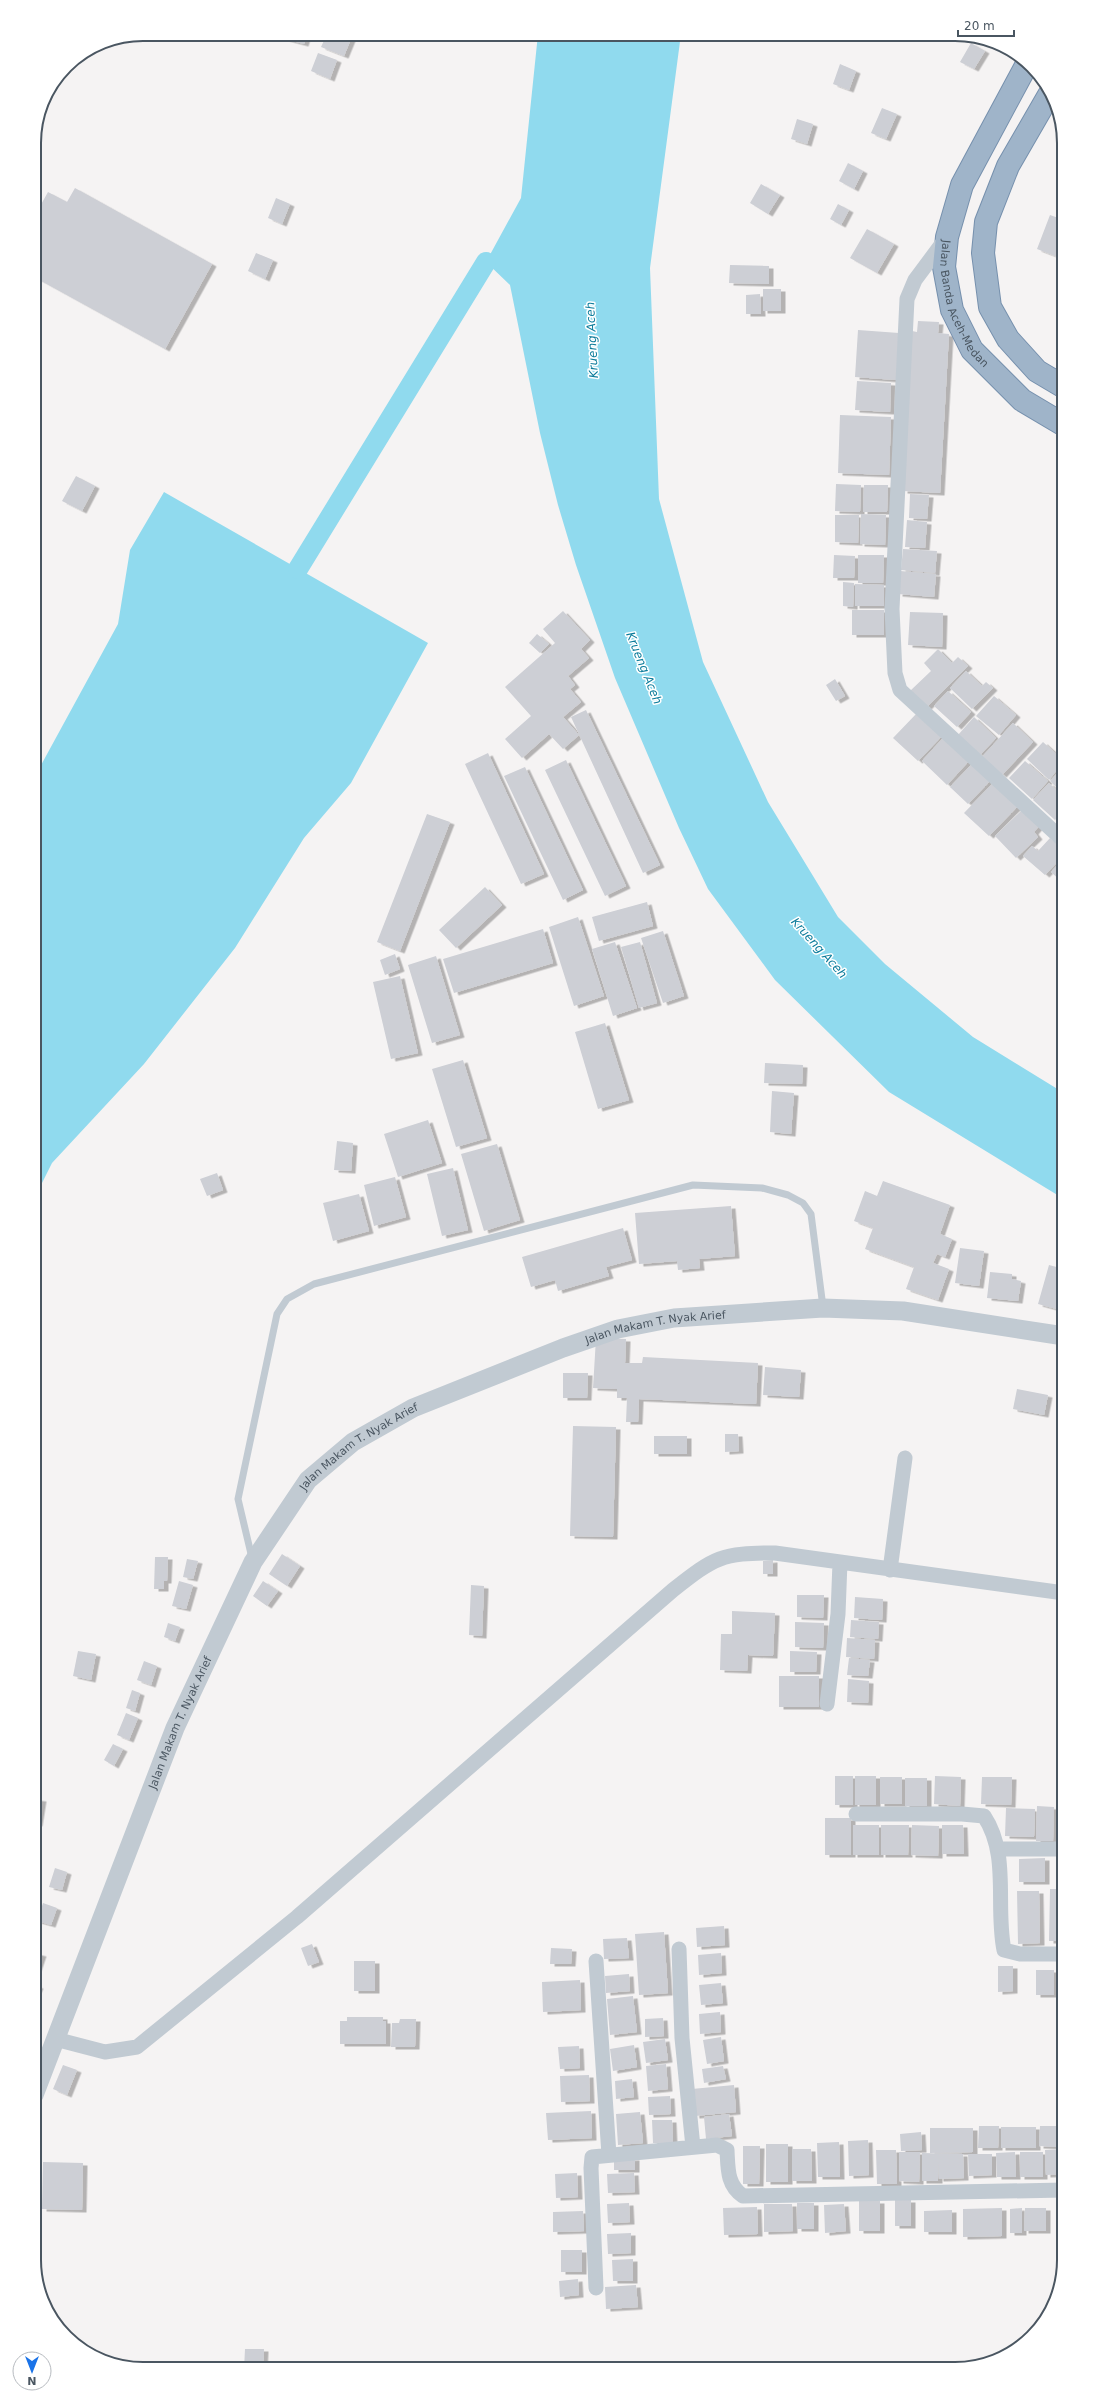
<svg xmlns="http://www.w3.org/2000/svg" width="1098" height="2403" viewBox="0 0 1098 2403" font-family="'DejaVu Sans',sans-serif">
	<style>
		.water { fill: #90daee }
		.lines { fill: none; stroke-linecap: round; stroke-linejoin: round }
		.canal { stroke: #90daee; stroke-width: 20 }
		.building { fill: #cdcfd5; filter: url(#shadow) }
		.trunk-casing { stroke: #7690ad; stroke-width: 24 }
		.service { stroke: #c1cad2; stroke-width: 7 }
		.minor { stroke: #c1cad2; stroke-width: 15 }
		.tertiary { stroke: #c1cad2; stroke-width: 19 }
		.trunk { stroke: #9fb4c9; stroke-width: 22 }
		.labels { text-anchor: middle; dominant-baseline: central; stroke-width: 3; stroke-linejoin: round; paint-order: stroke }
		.street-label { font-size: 11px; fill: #4a5661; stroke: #fff }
		.water-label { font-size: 12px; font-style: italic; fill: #0c7c9b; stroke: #fff }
		.rim { fill: none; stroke: #4a5661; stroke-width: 2 }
	</style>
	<defs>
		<filter id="shadow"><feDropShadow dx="4.5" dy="2.5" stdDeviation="0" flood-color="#0004"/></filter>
	</defs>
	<rect width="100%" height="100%" fill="#f5f3f3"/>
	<path class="water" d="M538,34H681L650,268L659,499L703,662L768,802L838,917L885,964L973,1037L1064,1093V1199L889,1092L775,980L708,889L679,828L615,678L576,565L558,505L540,433L510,285L486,262L521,198Z
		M164,492L428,643L351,783L304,838L235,948L144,1064L52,1163L34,1199V778L118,624L130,550Z"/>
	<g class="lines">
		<path class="canal" d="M298,569L486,262"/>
	</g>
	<path class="building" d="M287,34H307L304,44L285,39Z
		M327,34H353L344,56L321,47Z
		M971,43L985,51L974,69L960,62Z
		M318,53L337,60L330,79L311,71Z
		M840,64L856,71L849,90L833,84Z
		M882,108L897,114L886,139L871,133Z
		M797,119L813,124L807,144L791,139Z
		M848,163L863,171L854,189L839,181Z
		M761,184L780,195L768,214L750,203Z
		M75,188L212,264L165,349L34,277V217L48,192L67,202Z
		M276,198L290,204L282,224L268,218Z
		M838,204L849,210L841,225L830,219Z
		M1050,215L1064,220V242L1058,257L1037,249Z
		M867,229L894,244L877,273L850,258Z
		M256,253L273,260L265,279L248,271Z
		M730,265L769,266V284L729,283Z
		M763,289H781V311H763Z
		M760,294L761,314H746V295Z
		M1063,302L1064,303V357L1058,356Z
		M918,321L939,322L938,333L949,334L940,493L903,491L912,331L917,332Z
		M858,330L899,333L896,380L855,377Z
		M857,381L891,383L890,412L855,410Z
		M840,415L891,417L889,475L838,473Z
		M76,476L95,486L82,511L62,501Z
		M836,484L861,485L860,512L835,511Z
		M864,485H888L887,512H863Z
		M910,494L929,495L927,519L909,518Z
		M861,514L886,515L885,545L860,544Z
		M835,515H859L858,543L835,542Z
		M907,520L927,522L925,548L905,547Z
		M903,549L937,551L935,573L901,570Z
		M834,555L855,556L854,578H833Z
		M858,555H884L883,583H858Z
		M900,571L936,574L934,597L898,594Z
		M843,582L854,583L853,607L843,606Z
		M855,584L884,585V606H855Z
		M852,610H884V635H852Z
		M563,611L590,640L581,649L589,658L568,676L575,685L570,689L581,702L563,717L579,735L563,749L549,734L522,758L505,739L531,716L505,687L555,643L543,629Z
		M910,612L943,613L942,647L908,645Z
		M537,634L549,644L540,653L529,643Z
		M938,649L952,663L958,657L968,666L927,707L910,691L931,671L924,663Z
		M966,671L982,686L986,682L993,688L972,709L950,688Z
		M835,679L845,696L836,701L826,685Z
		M948,691L971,712L957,727L934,706Z
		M994,696L1016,715L999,735L976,716Z
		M586,710L660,865L643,873L571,717Z
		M917,713L942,736L918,761L893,738Z
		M974,717L996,738L980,755L958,735Z
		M1013,723L1033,742L1002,775L982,757Z
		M943,738L968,762L947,785L922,761Z
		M1043,742L1064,761L1049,780L1027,759Z
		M488,753L544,874L521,884L465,764Z
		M566,760L626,886L605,896L545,770Z
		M1025,761L1048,781L1032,799L1009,778Z
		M972,764L990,781L968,804L950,787Z
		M1064,766V795L1050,781Z
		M525,767L583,890L563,900L504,776Z
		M994,782L1018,806L989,836L964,813Z
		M1049,783L1064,797V810L1055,820L1033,800Z
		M1022,810L1039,826L1034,832L1038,837L1016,858L995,836Z
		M427,814L450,822L400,951L377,942Z
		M1064,816V830L1057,824Z
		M1050,838L1064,850V855L1045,875L1023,856L1032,846L1038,851Z
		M1064,858V884L1051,872Z
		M485,887L502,905L456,948L439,930Z
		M647,902L653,926L599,941L592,917Z
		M578,917L604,996L574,1006L549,927Z
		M543,929L553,963L454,993L443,959Z
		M663,931L684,996L663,1003L641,938Z
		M615,942L637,1008L613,1016L592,949Z
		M640,942L657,1003L639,1008L621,947Z
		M395,954L400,969L385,975L380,960Z
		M436,956L460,1035L432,1043L408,965Z
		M400,976L418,1053L391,1059L373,982Z
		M605,1023L629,1100L598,1109L575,1032Z
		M463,1060L487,1138L456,1147L432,1069Z
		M765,1063L803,1065L802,1084L764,1083Z
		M772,1091L794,1093L791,1134L770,1132Z
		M428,1120L442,1163L398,1177L384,1134Z
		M337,1141L353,1143L351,1171L334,1170Z
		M497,1144L520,1220L484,1231L461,1154Z
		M453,1168L468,1230L442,1236L427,1174Z
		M217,1173L223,1190L207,1196L200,1179Z
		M395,1177L406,1217L374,1226L364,1185Z
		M883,1181L950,1205L940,1234L952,1239L945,1257L937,1254L933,1263L949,1269L938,1300L906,1289L914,1267L865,1249L873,1228L854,1221L865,1191L877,1196Z
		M359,1194L369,1231L333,1241L323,1203Z
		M731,1206L735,1256L699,1259L700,1268L678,1270L677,1261L639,1264L635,1213Z
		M623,1228L632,1260L606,1267L609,1276L558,1291L555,1280L531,1287L522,1257Z
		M960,1248L984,1251L979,1286L955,1283Z
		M1049,1265L1064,1269V1311L1038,1304Z
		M990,1272L1012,1274V1279L1021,1281L1018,1301L987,1298Z
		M596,1338L626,1339L625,1363H642L643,1357L758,1363L756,1404L639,1399L638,1422H626L627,1398H617V1389L593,1388Z
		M765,1367L801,1370L799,1397L763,1395Z
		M563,1373H588L587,1398H563Z
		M1017,1389L1048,1395L1044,1415L1013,1409Z
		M573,1426L616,1427L613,1537L570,1536Z
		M725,1434H738L739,1451L725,1452Z
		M654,1436H687V1454H654Z
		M282,1554L300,1566L287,1586L269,1574Z
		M155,1557H168L167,1581H164V1589H154Z
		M187,1559L198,1561L193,1579L183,1577Z
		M773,1560V1574H763V1561Z
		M179,1581L193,1585L186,1609L172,1606Z
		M263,1581L278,1591L267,1606L253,1596Z
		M471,1585L484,1586L482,1636L469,1635Z
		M797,1595H824L823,1618L797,1617Z
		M855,1597L883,1599L882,1620L854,1618Z
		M732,1611L775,1613L773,1656L748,1655L747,1671L720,1670L721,1634H732Z
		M851,1620L879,1622L878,1639L850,1637Z
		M795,1622L824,1623L823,1648L795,1647Z
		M168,1623L180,1627L175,1641L164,1637Z
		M847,1638L875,1640L874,1659L846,1657Z
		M78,1651L96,1654L91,1680L73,1676Z
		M790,1651L817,1652L816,1672H790Z
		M849,1658L870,1660L868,1676L847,1675Z
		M144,1661L157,1666L151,1685L137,1680Z
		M779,1676H819V1707H779Z
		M848,1679L869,1681L868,1703L847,1702Z
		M132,1690L140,1693L135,1711L126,1708Z
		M126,1713L138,1718L129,1740L117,1735Z
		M113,1744L123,1749L114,1766L104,1760Z
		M835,1776H853V1805H835Z
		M855,1776H876V1805H855Z
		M935,1776L961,1777L960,1806L934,1804Z
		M880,1777H902V1804H880Z
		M982,1777H1012L1011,1805L981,1804Z
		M905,1778H927V1806H905Z
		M34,1798L42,1799L38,1824L34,1823Z
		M1037,1806L1054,1807L1053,1841H1036Z
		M1059,1807H1064V1836H1059Z
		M1006,1808L1035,1809L1034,1837L1005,1836Z
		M825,1818H851V1855H825Z
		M853,1825H879V1855H853Z
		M881,1825H909L908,1855H881Z
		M912,1825L939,1826L938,1856L911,1855Z
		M942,1825H963L964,1854H942Z
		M1045,1858V1882H1019V1859Z
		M55,1868L67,1872L62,1890L49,1887Z
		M1050,1889H1064V1941H1049Z
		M1017,1891H1039L1040,1943L1018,1944Z
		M43,1903L57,1908L51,1925L37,1921Z
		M724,1926L725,1945L697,1947L696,1928Z
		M664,1932L668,1993L639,1995L635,1934Z
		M627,1938L629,1958L604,1959L603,1939Z
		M312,1944L319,1962L308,1966L301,1948Z
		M551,1948L572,1949L571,1964H550Z
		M34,1952L42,1954L34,1978Z
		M721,1953L722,1973L699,1975L698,1955Z
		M354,1961H375V1991H354Z
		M998,1966H1013V1991L998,1992Z
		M1036,1970H1054V1995H1036Z
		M1057,1970H1064V1995H1058Z
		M629,1974L630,1991L606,1993L605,1976Z
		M580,1980L581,2010L543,2012L542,1982Z
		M721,1983L723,2003L701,2005L699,1985Z
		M34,1985L39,1986L34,1998Z
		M633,1996L637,2032L610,2035L607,1999Z
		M720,2012L721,2032L700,2034L699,2014Z
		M347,2017H383V2021H386V2044H340V2021H347Z
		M663,2018L664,2036L645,2037V2019Z
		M400,2019H416L415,2047H391L392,2023H399Z
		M721,2037L724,2061L707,2064L703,2040Z
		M665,2039L668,2060L646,2063L643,2042Z
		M634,2045L637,2067L613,2071L610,2049Z
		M579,2046L580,2068L560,2069L558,2047Z
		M666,2064L668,2089L648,2091L646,2066Z
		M63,2065L77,2070L67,2095L53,2089Z
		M723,2066L726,2079L704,2083L702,2069Z
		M589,2075L590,2101L561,2102L560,2076Z
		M632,2079L634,2097L616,2099L615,2081Z
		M734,2085L736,2112L695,2116L692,2089Z
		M670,2096L671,2114L649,2115L648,2097Z
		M591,2111L592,2138L548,2140L546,2113Z
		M640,2112L643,2143L618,2145L616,2114Z
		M729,2114L732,2136L706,2139L704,2117Z
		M652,2120H672L673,2143H653Z
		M979,2126H999L998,2148H978Z
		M1040,2126H1057V2147L1039,2146Z
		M1001,2127H1036V2148H1001Z
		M930,2128H973V2152L930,2153Z
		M921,2132L922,2150L901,2151L900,2134Z
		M868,2140L869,2175L849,2176L848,2141Z
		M839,2142L840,2177H818L817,2143Z
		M766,2144H788V2182H766Z
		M743,2146H760L759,2184H743Z
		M792,2149H811L812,2181H792Z
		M1064,2149V2174L1046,2175L1045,2150Z
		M876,2150H896L897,2184H877Z
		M899,2152H920L919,2182L899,2181Z
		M1015,2152L1016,2177H997L996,2153Z
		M1020,2152H1043V2177H1020Z
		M922,2153L963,2154L964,2178L939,2179L938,2162V2181H922Z
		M968,2154H992V2175L969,2176Z
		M635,2158V2170H614V2159Z
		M43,2162L83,2163L82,2210L42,2209Z
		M577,2173L578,2197L556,2198L555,2174Z
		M634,2173L635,2192L608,2193L607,2174Z
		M1056,2197H1064V2226L1056,2227Z
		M895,2200H911V2226H895Z
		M859,2201H880V2231H859Z
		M629,2203L630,2222L608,2223L607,2204Z
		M797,2203H814V2229H797Z
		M764,2204H792L793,2231L764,2232Z
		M844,2204L846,2231L825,2233L824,2205Z
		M757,2207L758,2234L724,2235L723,2208Z
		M1002,2208V2236L963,2237V2209Z
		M1022,2208V2233H1010V2209Z
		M1025,2208H1046V2231H1024Z
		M952,2210V2232H924V2211Z
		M583,2211L584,2231L553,2232V2212Z
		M631,2233V2253L608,2254L607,2234Z
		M561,2250H582V2272H561Z
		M633,2259V2281H613L612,2260Z
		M578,2279L579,2295L560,2297L559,2281Z
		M636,2285L638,2307L606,2309L605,2287Z
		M245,2349H264L263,2369H244Z"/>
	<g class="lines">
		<defs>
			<g id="trunk">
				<path id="s2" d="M1027,64L962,185L947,237L944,267L952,310L972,350L1022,400L1064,425"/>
				<path d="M1049,95L1008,166L986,222L983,253L990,307L1008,339L1037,371L1064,387"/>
			</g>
		</defs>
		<use href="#trunk" class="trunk-casing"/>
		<path class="service" d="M252,1558L238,1499L277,1314L287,1299L314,1284L693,1185L762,1188L788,1195L803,1203L811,1214L823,1307"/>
		<path class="minor" d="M947,237L915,280L907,299L892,609L895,673L900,690L1064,841
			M890,1570L905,1458
			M827,1704L838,1614L840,1562
			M856,1814H962L984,1816C1010,1855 995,1906 1004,1950L1020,1954H1064
			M998,1849H1064
			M679,1949L682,2038L693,2147
			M596,1961L609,2155
			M55,2039L105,2052L137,2047L297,1917L673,1590C715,1557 721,1553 775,1553L1064,1593
			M596,2288L591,2168L592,2157L717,2145L727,2150C728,2169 727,2185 743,2196L1064,2190"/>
		<path class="tertiary" id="s1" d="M34,2095L175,1728L253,1562L308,1480L353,1442L413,1408L563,1348L618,1329L674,1318L823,1308L903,1311L1064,1336"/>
		<use href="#trunk" class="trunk"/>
	</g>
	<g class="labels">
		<g class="street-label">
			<text stroke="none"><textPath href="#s2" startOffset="263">Jalan Banda Aceh-Medan</textPath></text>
			<text stroke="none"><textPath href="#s1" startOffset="1060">Jalan Makam T. Nyak Arief</textPath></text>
			<text stroke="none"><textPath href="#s1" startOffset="736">Jalan Makam T. Nyak Arief</textPath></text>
			<text stroke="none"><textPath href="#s1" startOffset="400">Jalan Makam T. Nyak Arief</textPath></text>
		</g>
		<g class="water-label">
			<text transform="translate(592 340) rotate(-93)">Krueng Aceh</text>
			<text transform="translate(644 668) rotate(68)">Krueng Aceh</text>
			<text transform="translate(819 948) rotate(48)">Krueng Aceh</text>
		</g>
	</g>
	<path d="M0 0H1098V2403H0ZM143 41H955A102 102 0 0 1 1057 143V2260A102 102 0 0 1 955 2362H143A102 102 0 0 1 41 2260V143A102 102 0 0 1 143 41Z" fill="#fff" fill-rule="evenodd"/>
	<path class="rim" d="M143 41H955A102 102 0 0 1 1057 143V2260A102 102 0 0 1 955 2362H143A102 102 0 0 1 41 2260V143A102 102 0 0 1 143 41Z"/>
	<g transform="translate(32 2371) rotate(180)"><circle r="19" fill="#ffffff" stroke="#b7bbc0"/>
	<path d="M0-3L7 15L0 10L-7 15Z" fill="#1a73e8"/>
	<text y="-6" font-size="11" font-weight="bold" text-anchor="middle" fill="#4a5661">N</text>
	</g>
	<path d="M958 30v6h56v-6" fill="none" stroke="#4a5661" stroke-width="2"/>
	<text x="964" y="30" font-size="12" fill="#4a5661" stroke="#ffffff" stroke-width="3" paint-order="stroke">20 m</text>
</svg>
